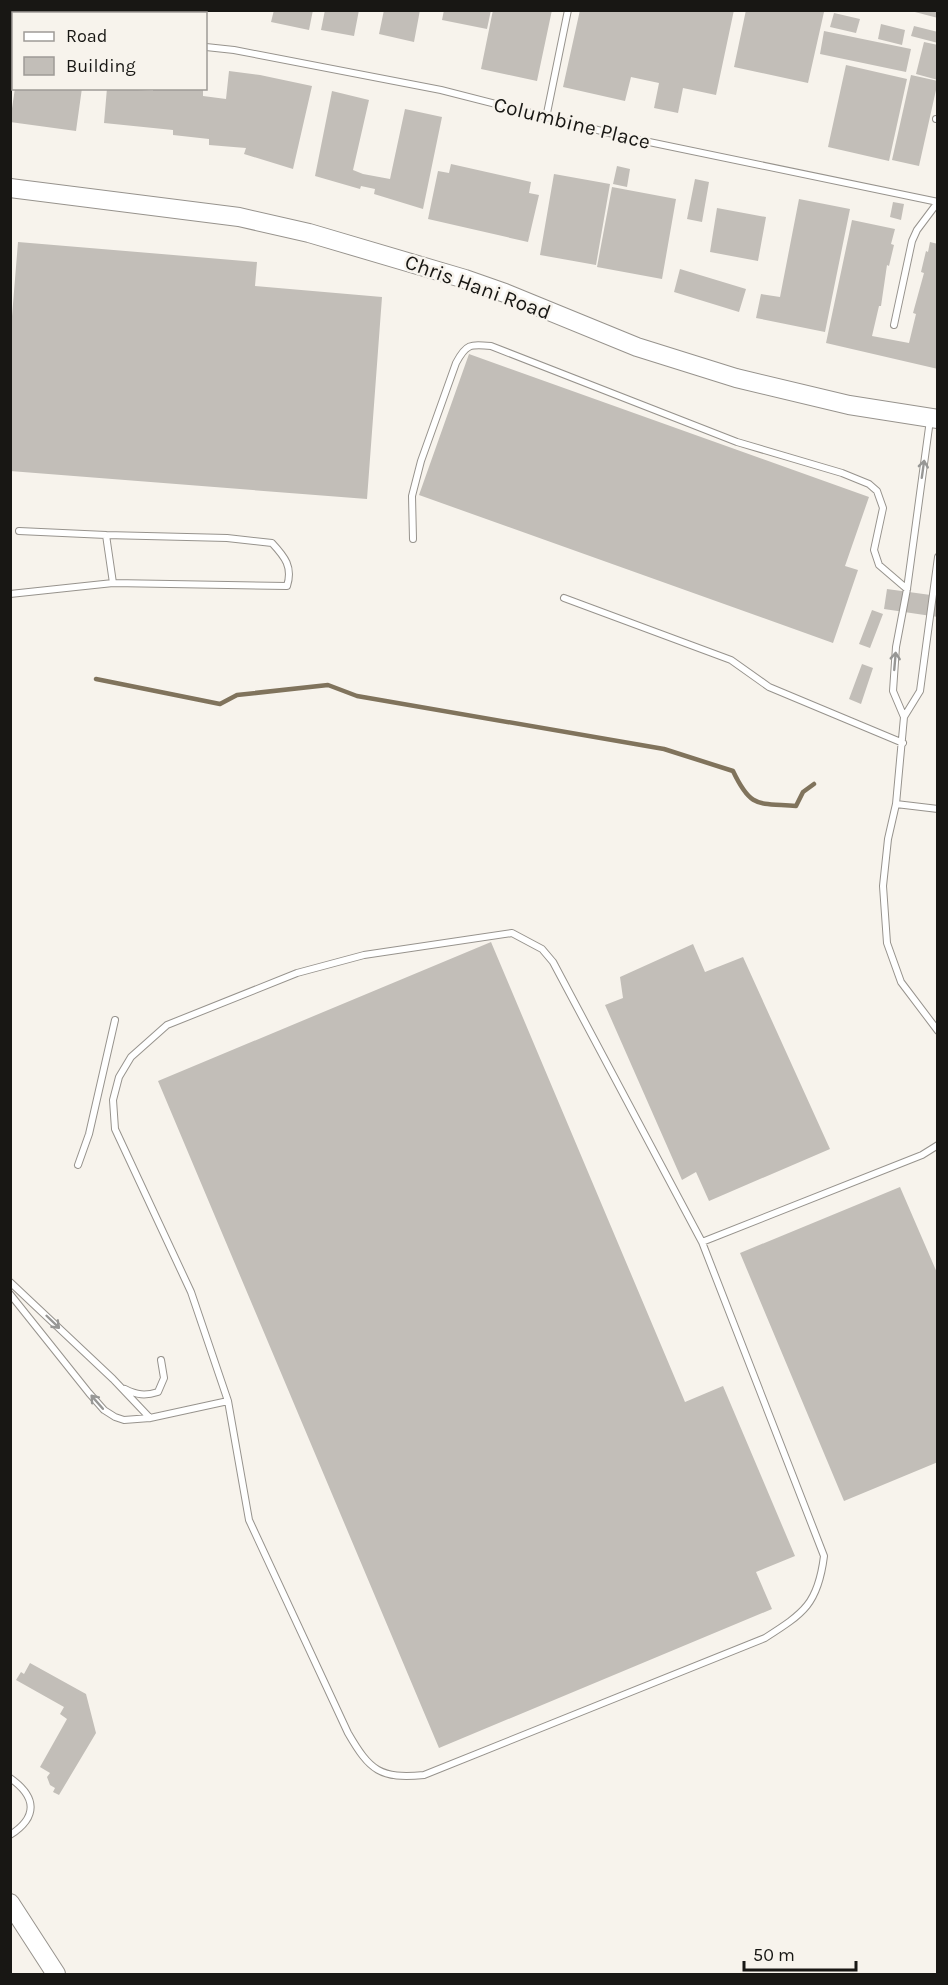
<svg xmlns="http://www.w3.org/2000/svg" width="948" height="1985" viewBox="0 0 948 1985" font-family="Karla,sans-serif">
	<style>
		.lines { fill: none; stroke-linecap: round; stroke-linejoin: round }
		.stream { stroke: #80735c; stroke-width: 4.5 }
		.building { fill: #c2beb8 }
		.lane-casing { stroke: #97938d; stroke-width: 8 }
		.secondary-casing { stroke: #97938d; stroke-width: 20 }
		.lane { stroke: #fff; stroke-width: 6 }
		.secondary { stroke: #fff; stroke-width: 18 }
		.oneway { stroke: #979795 }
		.labels { text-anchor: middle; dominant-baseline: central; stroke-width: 5; stroke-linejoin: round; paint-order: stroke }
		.street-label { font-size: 21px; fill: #181714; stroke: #f7f3ec }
	</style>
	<rect width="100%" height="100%" fill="#f7f3ec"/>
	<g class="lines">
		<path class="stream" d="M96,679L220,704L237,695L328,685L357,696L664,749L733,771C751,809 758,803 796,806L803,792L814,784"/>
	</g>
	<path class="building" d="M274,10H313L309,30L271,22Z
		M325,10H359L354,36L321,30Z
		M384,10H420L414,42L379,34Z
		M444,10H491L487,29L442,20Z
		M493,10H552L537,81L481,69Z
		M580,10H734L716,95L683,88L678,113L654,108L659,83L631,77L625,101L563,87Z
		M746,10L824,12L808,83L734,67Z
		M911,10H938V18L911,11Z
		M834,13L860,19L856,33L830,27Z
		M881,24L905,30L902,45L878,39Z
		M914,26L938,32V43L911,36Z
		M824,31L911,49L906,72L820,54Z
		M924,42L938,45V80L916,74Z
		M10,59H14L12,85H10Z
		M846,65L907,79L889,161L828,147Z
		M229,71L260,75L312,86L293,169L244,154L246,148L209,145V139L173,135V130L104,123L107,88L153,91V88H203V96L226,99Z
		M911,75L938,81L919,166L892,160Z
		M15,88H82L76,131L10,122Z
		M332,91L369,100L353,170L363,174L390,179L405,109L442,117L423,209L374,194L375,189L361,186L360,189L315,176Z
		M451,164L531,182L529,193L539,195L528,242L428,219L438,171L449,173Z
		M617,166L630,169L627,187L613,184Z
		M554,174L610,184L596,265L540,255Z
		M695,179L709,182L702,222L687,219Z
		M612,187L676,199L662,279L597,267Z
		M799,199L850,209L825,332L756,318L761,294L780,297Z
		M893,202L904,204L901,220L890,217Z
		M717,208L766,217L758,261L710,252Z
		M852,220L895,229L891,244L894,245L889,266L887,265L881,306H879L872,336L909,343L916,314L913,313L924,273L921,272L926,251L928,252L930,242L938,244V369L826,343Z
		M18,242L257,262L255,286L382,297L367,499L10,471V341Z
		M680,269L746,289L739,312L674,292Z
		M469,354L869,497L845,566L858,570L833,643L419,495Z
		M887,589L938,596V617L884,609Z
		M872,610L883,614L870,648L859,644Z
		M862,664L873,668L861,704L849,699Z
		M491,942L685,1402L723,1386L795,1556L756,1572L772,1609L439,1748L158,1081Z
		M693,944L705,972L743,957L830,1149L709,1201L696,1172L682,1180L605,1005L623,998L620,977Z
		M900,1187L938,1275V1462L844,1501L740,1253Z
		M30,1663L86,1694L96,1733L59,1795L53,1792L55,1788L50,1785L47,1777L50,1773L40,1767L67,1719L60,1714L64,1707L16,1680L21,1672L24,1674Z"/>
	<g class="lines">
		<defs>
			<path id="lane" d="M90,14V10
				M188,14L189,10
				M10,25H14
				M206,47L234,50L441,90L625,137L938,202
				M546,118L568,10
				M936,119H938
				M894,325L912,241L917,230L938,202
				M19,531L106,535L113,583
				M413,539L412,496L421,461L456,363C466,344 470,344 491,346L737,442L842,473L869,484L877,491L883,508L874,550L879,565L907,589
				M938,557L920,691L904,717L896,804L938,809
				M10,594L113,583L287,586C293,567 285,557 272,543L227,538L106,535
				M564,598L731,660L769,687L903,743
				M904,717L893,691L896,647L907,589L930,420
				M896,804L888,839L883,886L887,943L901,982L938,1031
				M512,933L542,949L553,962L702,1242L824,1556C818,1604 804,1613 765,1638L424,1775C380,1779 370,1771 348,1733L249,1520L228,1401L191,1292L115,1129L113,1100L119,1077L131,1057L167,1025L297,973L364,955Z
				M78,1165L89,1134L115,1020
				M702,1242L922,1155L938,1145
				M10,1282L113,1379L150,1418
				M10,1294L89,1393L104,1410L115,1417L124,1420L150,1418L228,1401
				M125,1389C137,1395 145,1396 158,1392L164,1378L161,1360
				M10,1778C37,1797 38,1817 10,1835"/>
			<path id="secondary" d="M10,188L239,217L309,233L465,279L505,293L637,347L736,378L849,405L938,419
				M10,1903L56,1974"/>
		</defs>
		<use href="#lane" class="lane-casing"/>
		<use href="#secondary" class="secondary-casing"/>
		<use href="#lane" class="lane"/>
		<use href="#secondary" class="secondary"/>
	</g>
	<defs><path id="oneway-shaft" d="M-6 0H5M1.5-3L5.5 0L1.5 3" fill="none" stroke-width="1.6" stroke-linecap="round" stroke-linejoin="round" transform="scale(1.5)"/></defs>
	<g class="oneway">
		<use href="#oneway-shaft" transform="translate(923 469) rotate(-82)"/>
		<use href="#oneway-shaft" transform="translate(895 661) rotate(-85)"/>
		<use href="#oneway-shaft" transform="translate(53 1322) rotate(44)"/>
		<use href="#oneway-shaft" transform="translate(97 1402) rotate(-131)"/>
	</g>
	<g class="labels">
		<g class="street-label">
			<text transform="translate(572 123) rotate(14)">Columbine Place</text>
			<text transform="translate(478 287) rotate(20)">Chris Hani Road</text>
		</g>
	</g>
	<rect width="948" height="1985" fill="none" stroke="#181714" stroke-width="24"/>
	<rect x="12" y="12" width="195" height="78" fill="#f7f3ec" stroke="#9e9b96" stroke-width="1.5"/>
	<rect x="24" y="32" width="30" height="9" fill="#ffffff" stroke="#9e9b96" stroke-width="1.5"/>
	<text x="66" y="42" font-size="18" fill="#181714">Road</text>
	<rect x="24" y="57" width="30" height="18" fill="#c2beb8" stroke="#9e9b96" stroke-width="1.5"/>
	<text x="66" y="72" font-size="18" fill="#181714">Building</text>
	<path d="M744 1961v9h112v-9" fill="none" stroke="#181714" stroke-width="3"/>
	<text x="753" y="1961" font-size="18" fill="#181714" stroke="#f7f3ec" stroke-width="4.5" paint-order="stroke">50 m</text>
</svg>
